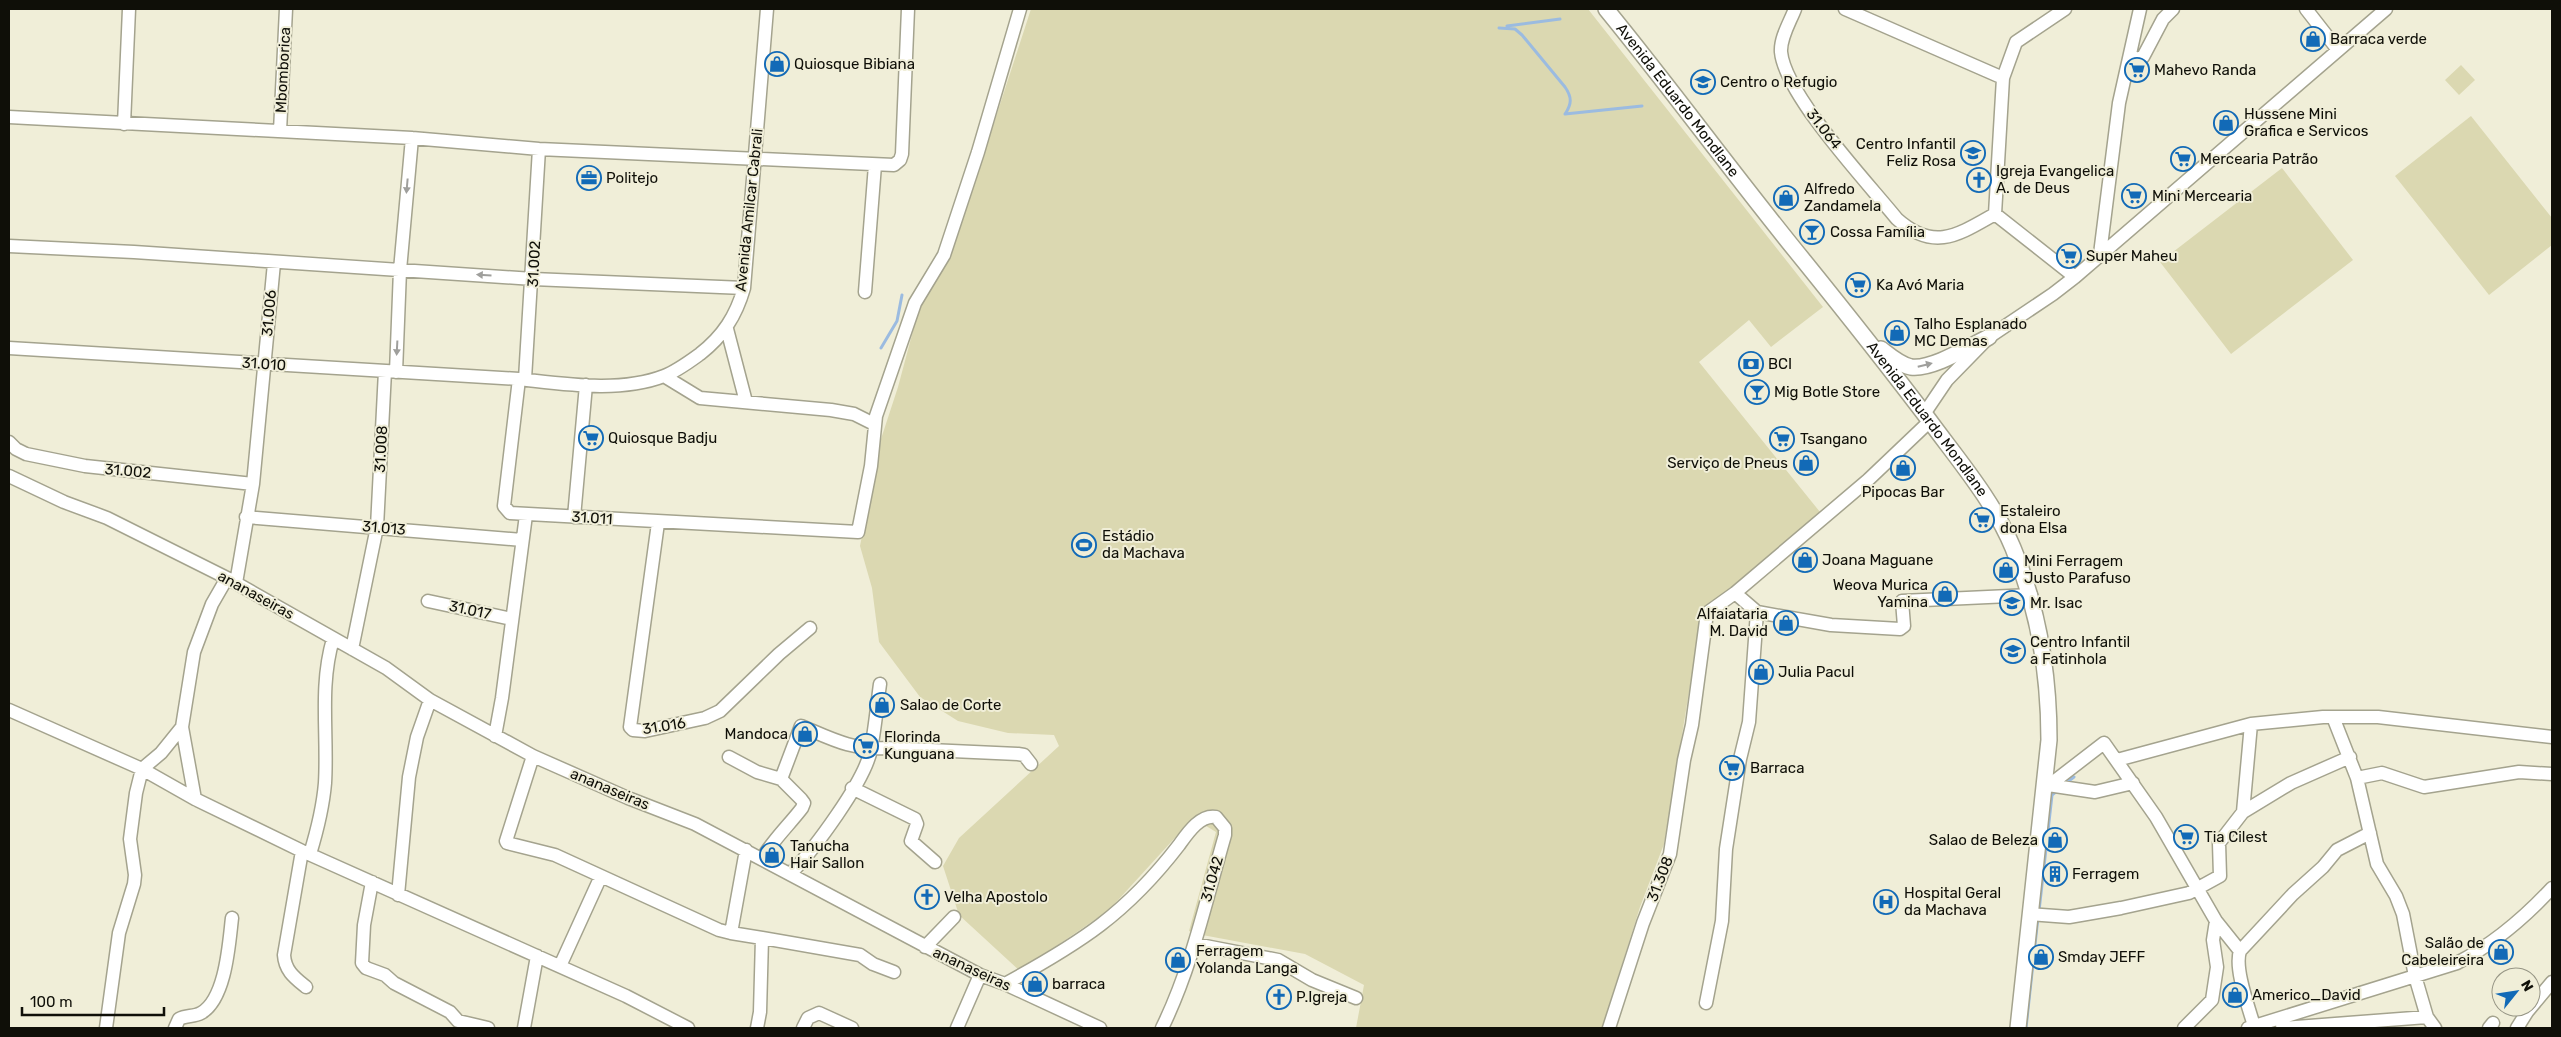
<svg xmlns="http://www.w3.org/2000/svg" width="2561" height="1037" viewBox="0 0 2561 1037" font-family="Rubik,sans-serif">
	<style>
		.green { fill: #dbd8b1 }
		.lines { fill: none; stroke-linecap: round; stroke-linejoin: round }
		.stream { stroke: #9bbbe0; stroke-width: 3 }
		.minor-casing { stroke: #a4a38e; stroke-width: 15 }
		.major-casing { stroke: #a4a38e; stroke-width: 18 }
		.minor { stroke: #fff; stroke-width: 12 }
		.major { stroke: #fff; stroke-width: 15 }
		.oneway { fill: #9f9f9c }
		.labels { text-anchor: middle; dominant-baseline: central; stroke-width: 4; stroke-linejoin: round; paint-order: stroke }
		.poi-label { font-size: 15px; fill: #0f0f08; stroke: #f0eed8; text-anchor: start }
		.street-label { font-size: 15px; fill: #0f0f08; stroke: #f0eed8 }
	</style>
	<rect width="100%" height="100%" fill="#f0eed8"/>
	<path class="green" d="M1031,9H1588L1823,307L1771,347L1749,320L1699,362L1820,512L1699,631L1664,844L1640,907L1602,1028H1356L1364,985L1305,954L1197,934L1189,931L1216,832L1193,818L1109,910L1020,971L959,915L943,866L959,838L1059,746L1054,735L1008,733L958,721L920,697L879,642L872,588L860,546L881,439L898,387L917,316V303L954,246Z
		M2461,65L2475,80L2459,95L2445,80Z
		M2471,116L2552,218V245L2489,295L2395,176Z
		M2282,168L2353,260L2231,354L2160,262Z"/>
	<g class="lines">
		<path class="stream" d="M1507,26L1560,19
			M1499,28L1515,29L1522,35L1565,87C1572,97 1572,104 1565,114
			M1565,114L1642,106
			M881,348L897,321L902,295
			M2066,783L2074,777
			M2039,911L2052,795L2058,790
			M2026,1028L2038,917"/>
		<defs>
			<path id="minor" d="M1795,9C1790,22 1780,38 1781,52C1785,95 1868,183 1897,219C1934,252 1958,235 1995,214
				M1845,9L2003,78
				M2306,9L2338,50
				M2130,60L2143,57L2163,19L2173,9
				M9,117L412,138L539,149L894,165L900,160L902,154L908,9
				M124,124L129,9
				M280,131L286,9
				M1995,214L2003,78L2016,42L2065,9
				M1995,214L2075,277
				M9,246L134,252L533,279L744,288
				M2100,254L2119,103L2140,9
				M865,292L875,165
				M727,329L746,402
				M9,348L519,379C565,384 620,393 664,376C677,371 689,362 700,354C723,336 736,316 744,288L767,9
				M396,372L400,270L412,138
				M664,376L700,398L831,410L854,414L874,424
				M519,379L504,506L510,513L858,532L871,466L876,416L915,303L944,255L978,152L1020,9
				M525,379L539,149
				M1924,414L1947,380L1989,337L2053,294L2075,277L2386,9
				M9,442L16,449L26,454L85,466L253,484
				M9,476L64,502L107,518L227,578L386,668L430,700L533,756L628,798L695,824L980,975L1005,984L1100,1028
				M246,517L522,540
				M574,517L586,385
				M658,523L630,727L633,730L645,731L705,718L720,711L779,654L810,628
				M236,583L253,484L274,263
				M1735,593L1757,612L1831,625L1900,629L1904,626L1902,601L2031,595
				M428,601L512,619
				M352,649L377,527L385,371
				M9,710L142,769L195,799L302,851L626,996L688,1028
				M2333,717L2357,778L2377,864L2396,896L2403,914L2415,976L2427,1017L2435,1028
				M495,736L502,698L526,515
				M533,756L506,841L507,843L555,855L719,930L731,933
				M729,757L757,772L781,779
				M2117,760L2251,724L2323,717H2378L2552,737
				M2357,778L2382,773L2424,787L2519,772L2552,774
				M2048,785L2095,792L2133,783
				M852,788L915,819L917,824L911,841L935,862
				M2043,790L2104,743L2156,817L2216,921L2240,951
				M195,799L182,727L194,652L212,604L227,578
				M2243,812L2251,724
				M746,850L731,933L762,938L760,1012L757,1028
				M302,851L284,955C285,971 295,978 306,987
				M310,854C317,831 323,807 325,783C328,734 319,687 333,639
				M762,859C771,842 790,824 802,808L804,803L801,799L781,779L801,726C832,739 851,750 886,748L1018,754L1024,755L1031,764
				M790,874C813,851 866,780 871,749C875,728 877,706 880,684
				M372,882L364,925L362,963L366,968L385,975L394,983L450,1012L458,1021L488,1028
				M398,895L409,777L417,737L430,700
				M2030,914L2069,917L2121,908L2189,893L2220,876L2219,843L2243,812L2291,783L2350,757
				M762,938L860,955L873,964L894,972
				M1195,944L1278,960L1312,980L1356,998
				M925,947L954,917
				M560,966L601,876
				M1005,984C1080,943 1126,914 1179,845C1187,834 1200,814 1216,817L1225,828V835C1206,900 1192,967 1162,1028
				M1706,1003L1722,921L1726,849L1740,759L1749,722L1757,612
				M2254,1026C2249,1008 2234,968 2240,951L2293,894L2323,867L2337,850L2370,833
				M106,1028L119,933L134,884L135,875L130,839L136,793L142,769L161,753L182,727
				M175,1028L179,1019C186,1015 194,1017 201,1013C226,999 229,943 232,918
				M524,1028L537,956
				M803,1028L808,1018L819,1013L852,1028
				M957,1028L980,975
				M1609,1028L1643,923L1670,854L1684,760L1692,725L1707,613L1735,593L1868,480L1930,421
				M2184,1028L2212,1000L2217,967L2213,940L2216,921
				M2248,1028L2457,963C2492,945 2525,917 2552,888
				M2282,1028L2427,1017
				M2489,1028L2493,1023
				M2517,1028L2527,1012L2552,982"/>
			<g id="major">
				<path id="s1" d="M1606,9C1674,92 1736,178 1804,261C1846,313 1888,366 1929,420C1959,461 1993,500 2013,548C2039,610 2049,673 2049,740L2018,1028"/>
				<path d="M1881,349C1890,356 1900,365 1911,367C1932,370 1970,346 1989,337"/>
			</g>
		</defs>
		<use href="#minor" class="minor-casing"/>
		<use href="#major" class="major-casing"/>
		<use href="#minor" class="minor"/>
		<use href="#major" class="major"/>
	</g>
	<defs><path id="oneway-solid" d="M-6-.8H1V-3.2L6.5 0L1 3.2V.8H-6Z" transform="scale(1.25)"/></defs>
	<g class="oneway">
		<use href="#oneway-solid" transform="translate(407 186) rotate(95)"/>
		<use href="#oneway-solid" transform="translate(484 275) rotate(-177)"/>
		<use href="#oneway-solid" transform="translate(397 348) rotate(93)"/>
		<use href="#oneway-solid" transform="translate(1925 365) rotate(-14)"/>
	</g>
	<defs>
		<symbol id="shop-ring" viewBox="-11 -11 22 22"><circle r="9.5" fill="#f0eed8" stroke="#126ab7" stroke-width="1.5"/><path d="M-5-2.5h2.3a2.7 3.5 0 0 1 5.4 0H5L5.5 6h-11ZM-1.5-2.5h3a1.5 2.3 0 0 0-3 0Z" fill="#126ab7"/></symbol>
		<symbol id="supermarket-ring" viewBox="-11 -11 22 22"><circle r="9.5" fill="#f0eed8" stroke="#126ab7" stroke-width="1.5"/><path d="M-6-5.5h2.5l.6 2H6L4.5 2H-2.5L-4.4-4H-6ZM-1.5 3.2a1.3 1.3 0 1 0 .1 0ZM3 3.2a1.3 1.3 0 1 0 .1 0Z" fill="#126ab7"/></symbol>
		<symbol id="school-ring" viewBox="-11 -11 22 22"><circle r="9.5" fill="#f0eed8" stroke="#126ab7" stroke-width="1.5"/><path d="M0-5L7-2L0 1L-7-2ZM-4 1L0 2.5L4 1V4Q0 6-4 4Z" fill="#126ab7"/></symbol>
		<symbol id="office-ring" viewBox="-11 -11 22 22"><circle r="9.5" fill="#f0eed8" stroke="#126ab7" stroke-width="1.5"/><path d="M-6-3h4V-5.5h4V-3h4V5H-6ZM-1-4.5V-3h2v-1.5ZM-6 0V1H6V0Z" fill="#126ab7"/></symbol>
		<symbol id="church-ring" viewBox="-11 -11 22 22"><circle r="9.5" fill="#f0eed8" stroke="#126ab7" stroke-width="1.5"/><path d="M-1.2-6h2.4v3.5h3.3v2.4h-3.3V6h-2.4V-.1h-3.3v-2.4h3.3Z" fill="#126ab7"/></symbol>
		<symbol id="bar-ring" viewBox="-11 -11 22 22"><circle r="9.5" fill="#f0eed8" stroke="#126ab7" stroke-width="1.5"/><path d="M-6-5H6L.8 .8V4.5H3.5V6h-7V4.5H-.8V.8Z" fill="#126ab7"/></symbol>
		<symbol id="bank-ring" viewBox="-11 -11 22 22"><circle r="9.5" fill="#f0eed8" stroke="#126ab7" stroke-width="1.5"/><path d="M-6-4H6V4H-6ZM0-2.3a2.3 2.3 0 1 0 0 4.6a2.3 2.3 0 1 0 0-4.6Z" fill="#126ab7"/></symbol>
		<symbol id="stadium-ring" viewBox="-11 -11 22 22"><circle r="9.5" fill="#f0eed8" stroke="#126ab7" stroke-width="1.5"/><path d="M0-5a6.5 5 0 1 0 0 10a6.5 5 0 1 0 0-10ZM-3.5-1.8h7v3.6h-7Z" fill="#126ab7"/></symbol>
		<symbol id="building-ring" viewBox="-11 -11 22 22"><circle r="9.5" fill="#f0eed8" stroke="#126ab7" stroke-width="1.5"/><path d="M-4-6H4V6H1V3H-1V6H-4ZM-2.5-4.3h1.7v1.8h-1.7ZM.8-4.3h1.7v1.8H.8ZM-2.5-1h1.7V.8h-1.7ZM.8-1h1.7V.8H.8Z" fill="#126ab7"/></symbol>
		<symbol id="hospital-ring" viewBox="-11 -11 22 22"><circle r="9.5" fill="#f0eed8" stroke="#126ab7" stroke-width="1.5"/><path d="M-5-5h3v3.5h4V-5h3V5h-3V1.5h-4V5h-3Z" fill="#126ab7"/></symbol>
	</defs>
	<g fill-rule="evenodd">
		<use href="#shop-ring" x="2299" y="25" width="28" height="28"/>
		<use href="#shop-ring" x="763" y="50" width="28" height="28"/>
		<use href="#supermarket-ring" x="2123" y="56" width="28" height="28"/>
		<use href="#school-ring" x="1689" y="68" width="28" height="28"/>
		<use href="#shop-ring" x="2212" y="109" width="28" height="28"/>
		<use href="#school-ring" x="1959" y="139" width="28" height="28"/>
		<use href="#supermarket-ring" x="2169" y="145" width="28" height="28"/>
		<use href="#office-ring" x="575" y="164" width="28" height="28"/>
		<use href="#church-ring" x="1965" y="166" width="28" height="28"/>
		<use href="#supermarket-ring" x="2120" y="182" width="28" height="28"/>
		<use href="#shop-ring" x="1772" y="184" width="28" height="28"/>
		<use href="#bar-ring" x="1798" y="218" width="28" height="28"/>
		<use href="#supermarket-ring" x="2055" y="242" width="28" height="28"/>
		<use href="#supermarket-ring" x="1844" y="271" width="28" height="28"/>
		<use href="#shop-ring" x="1883" y="319" width="28" height="28"/>
		<use href="#bank-ring" x="1737" y="350" width="28" height="28"/>
		<use href="#bar-ring" x="1743" y="378" width="28" height="28"/>
		<use href="#supermarket-ring" x="577" y="424" width="28" height="28"/>
		<use href="#supermarket-ring" x="1768" y="425" width="28" height="28"/>
		<use href="#shop-ring" x="1792" y="449" width="28" height="28"/>
		<use href="#shop-ring" x="1889" y="454" width="28" height="28"/>
		<use href="#supermarket-ring" x="1968" y="506" width="28" height="28"/>
		<use href="#stadium-ring" x="1070" y="531" width="28" height="28"/>
		<use href="#shop-ring" x="1791" y="546" width="28" height="28"/>
		<use href="#shop-ring" x="1992" y="556" width="28" height="28"/>
		<use href="#shop-ring" x="1931" y="580" width="28" height="28"/>
		<use href="#school-ring" x="1998" y="589" width="28" height="28"/>
		<use href="#shop-ring" x="1772" y="609" width="28" height="28"/>
		<use href="#school-ring" x="1999" y="637" width="28" height="28"/>
		<use href="#shop-ring" x="1747" y="658" width="28" height="28"/>
		<use href="#shop-ring" x="868" y="691" width="28" height="28"/>
		<use href="#shop-ring" x="791" y="720" width="28" height="28"/>
		<use href="#supermarket-ring" x="852" y="732" width="28" height="28"/>
		<use href="#supermarket-ring" x="1718" y="754" width="28" height="28"/>
		<use href="#supermarket-ring" x="2172" y="823" width="28" height="28"/>
		<use href="#shop-ring" x="2041" y="826" width="28" height="28"/>
		<use href="#shop-ring" x="758" y="841" width="28" height="28"/>
		<use href="#building-ring" x="2041" y="860" width="28" height="28"/>
		<use href="#church-ring" x="913" y="883" width="28" height="28"/>
		<use href="#hospital-ring" x="1872" y="888" width="28" height="28"/>
		<use href="#shop-ring" x="2487" y="938" width="28" height="28"/>
		<use href="#shop-ring" x="2027" y="943" width="28" height="28"/>
		<use href="#shop-ring" x="1164" y="946" width="28" height="28"/>
		<use href="#shop-ring" x="1021" y="970" width="28" height="28"/>
		<use href="#shop-ring" x="2221" y="981" width="28" height="28"/>
		<use href="#church-ring" x="1265" y="983" width="28" height="28"/>
	</g>
	<g class="labels">
		<g class="poi-label">
			<text x="2330" y="39">Barraca verde</text>
			<text x="794" y="64">Quiosque Bibiana</text>
			<text x="2154" y="70">Mahevo Randa</text>
			<text x="1720" y="82">Centro o Refugio</text>
			<text x="2244" y="114">Hussene Mini<tspan x="2244" dy="17">Grafica e Servicos</tspan></text>
			<text x="1956" y="144" text-anchor="end">Centro Infantil<tspan x="1956" dy="17">Feliz Rosa</tspan></text>
			<text x="2200" y="159">Mercearia Patrão</text>
			<text x="1996" y="171">Igreja Evangelica<tspan x="1996" dy="17">A. de Deus</tspan></text>
			<text x="606" y="178">Politejo</text>
			<text x="1804" y="189">Alfredo<tspan x="1804" dy="17">Zandamela</tspan></text>
			<text x="2152" y="196">Mini Mercearia</text>
			<text x="1830" y="232">Cossa Família</text>
			<text x="2086" y="256">Super Maheu</text>
			<text x="1876" y="285">Ka Avó Maria</text>
			<text x="1914" y="324">Talho Esplanado<tspan x="1914" dy="17">MC Demas</tspan></text>
			<text x="1768" y="364">BCI</text>
			<text x="1774" y="392">Mig Botle Store</text>
			<text x="608" y="438">Quiosque Badju</text>
			<text x="1800" y="439">Tsangano</text>
			<text x="1788" y="463" text-anchor="end">Serviço de Pneus</text>
			<text x="1903" y="492" text-anchor="middle">Pipocas Bar</text>
			<text x="2000" y="511">Estaleiro<tspan x="2000" dy="17">dona Elsa</tspan></text>
			<text x="1102" y="536">Estádio<tspan x="1102" dy="17">da Machava</tspan></text>
			<text x="1822" y="560">Joana Maguane</text>
			<text x="2024" y="561">Mini Ferragem<tspan x="2024" dy="17">Justo Parafuso</tspan></text>
			<text x="1928" y="585" text-anchor="end">Weova Murica<tspan x="1928" dy="17">Yamina</tspan></text>
			<text x="2030" y="603">Mr. Isac</text>
			<text x="1768" y="614" text-anchor="end">Alfaiataria<tspan x="1768" dy="17">M. David</tspan></text>
			<text x="2030" y="642">Centro Infantil<tspan x="2030" dy="17">a Fatinhola</tspan></text>
			<text x="1778" y="672">Julia Pacul</text>
			<text x="900" y="705">Salao de Corte</text>
			<text x="788" y="734" text-anchor="end">Mandoca</text>
			<text x="884" y="737">Florinda<tspan x="884" dy="17">Kunguana</tspan></text>
			<text x="1750" y="768">Barraca</text>
			<text x="2204" y="837">Tia Cilest</text>
			<text x="2038" y="840" text-anchor="end">Salao de Beleza</text>
			<text x="790" y="846">Tanucha<tspan x="790" dy="17">Hair Sallon</tspan></text>
			<text x="2072" y="874">Ferragem</text>
			<text x="1904" y="893">Hospital Geral<tspan x="1904" dy="17">da Machava</tspan></text>
			<text x="944" y="897">Velha Apostolo</text>
			<text x="2484" y="943" text-anchor="end">Salão de<tspan x="2484" dy="17">Cabeleireira</tspan></text>
			<text x="1196" y="951">Ferragem<tspan x="1196" dy="17">Yolanda Langa</tspan></text>
			<text x="2058" y="957">Smday JEFF</text>
			<text x="1052" y="984">barraca</text>
			<text x="2252" y="995">Americo_David</text>
			<text x="1296" y="997">P.Igreja</text>
		</g>
		<g class="street-label">
			<text transform="translate(283 70) rotate(-87)">Mbomborica</text>
			<text stroke="none"><textPath href="#s1" startOffset="116">Avenida Eduardo Mondlane</textPath></text>
			<text transform="translate(1824 129) rotate(52)">31.064</text>
			<text transform="translate(749 210) rotate(-84)">Avenida Amilcar Cabrali</text>
			<text transform="translate(534 264) rotate(-87)">31.002</text>
			<text transform="translate(269 313) rotate(-85)">31.006</text>
			<text transform="translate(264 364) rotate(4)">31.010</text>
			<text stroke="none"><textPath href="#s1" startOffset="521">Avenida Eduardo Mondlane</textPath></text>
			<text transform="translate(381 449) rotate(-87)">31.008</text>
			<text transform="translate(128 471) rotate(5)">31.002</text>
			<text transform="translate(592 518) rotate(4)">31.011</text>
			<text transform="translate(384 528) rotate(5)">31.013</text>
			<text transform="translate(256 595) rotate(29)">ananaseiras</text>
			<text transform="translate(470 610) rotate(12)">31.017</text>
			<text transform="translate(664 726) rotate(-9)">31.016</text>
			<text transform="translate(610 789) rotate(23)">ananaseiras</text>
			<text transform="translate(1212 879) rotate(-74)">31.042</text>
			<text transform="translate(1660 879) rotate(-69)">31.308</text>
			<text transform="translate(972 969) rotate(25)">ananaseiras</text>
		</g>
	</g>
	<rect width="2561" height="1037" fill="none" stroke="#0f0f08" stroke-width="20"/>
	<g transform="translate(2516 992) rotate(60)"><circle r="24" fill="#f0eed8" stroke="#969585"/>
	<path d="M0-4L9 19L0 12L-9 19Z" fill="#126ab7"/>
	<text y="-8" font-size="14" font-weight="bold" text-anchor="middle" fill="#0f0f08">N</text>
	</g>
	<path d="M22 1007v8h142v-8" fill="none" stroke="#0f0f08" stroke-width="2.5"/>
	<text x="30" y="1007" font-size="15" fill="#0f0f08" stroke="#f0eed8" stroke-width="4" paint-order="stroke">100 m</text>
</svg>
